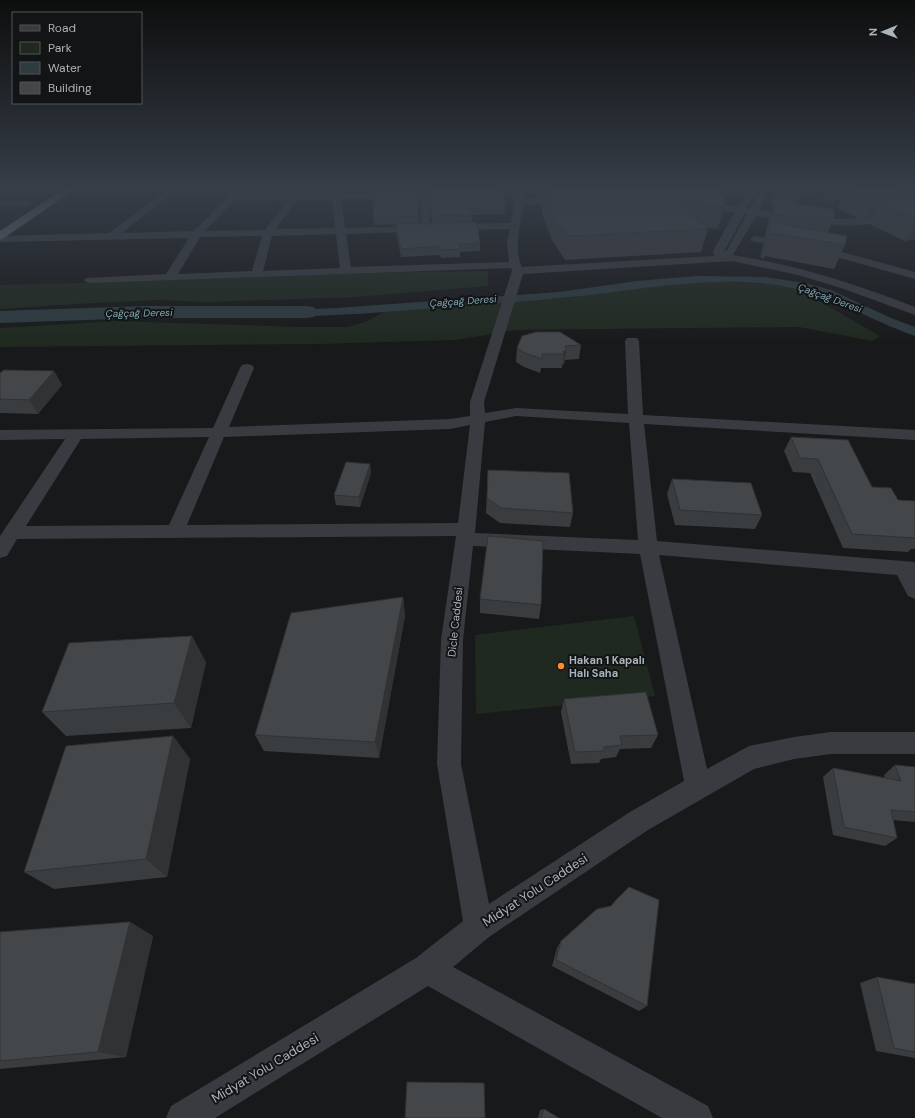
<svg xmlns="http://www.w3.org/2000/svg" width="915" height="1118" viewBox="0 0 915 1118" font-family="'DM Sans',sans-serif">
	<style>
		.green { fill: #202920 }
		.water { fill: #2e3b3f }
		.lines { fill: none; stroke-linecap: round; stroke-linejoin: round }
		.river { fill: #2e3b3f; fill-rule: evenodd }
		.minor { fill: #393b40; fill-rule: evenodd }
		.highway { fill: #656a71; fill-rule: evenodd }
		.wall { fill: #3a3d40 }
		.shaded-wall { fill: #303234 }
		.building { fill: #44474a; stroke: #303234 }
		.poi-dot { fill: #f78c34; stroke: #131415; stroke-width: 1.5 }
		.labels { text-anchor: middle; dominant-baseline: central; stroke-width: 4; stroke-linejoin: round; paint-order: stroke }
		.far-water-label { font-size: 10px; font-style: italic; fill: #81a8b6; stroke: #131415 }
		.street-label { font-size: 11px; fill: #aab3ba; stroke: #131415 }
		.poi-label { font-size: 11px; font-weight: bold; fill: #aab3ba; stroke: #131415; text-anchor: start }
		.near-street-label { font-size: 13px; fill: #aab3ba; stroke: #131415 }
	</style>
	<rect width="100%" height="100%" fill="#18191a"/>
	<path class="green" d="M858,189L860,196L817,203L819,190Z
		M488,271V286L356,297L205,302L159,300L93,303L0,309V285C163,282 325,272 488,271Z
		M713,281L769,284L798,289L880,336L872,341L799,327L516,330L455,340L319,344L0,347V328L116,321L301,327H347L365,322L384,312L569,297L680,283Z
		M634,616L655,696L476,714L475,635Z"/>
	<path class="water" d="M696,276L764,277L805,283L831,290L891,318L915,327V336C870,320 829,294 782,286C710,274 641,290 570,297C534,301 499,303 463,306C397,311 331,317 264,317L260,313L266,311L336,308L559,292L637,281Z"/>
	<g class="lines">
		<path class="river" d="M145,306H306L314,307L317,312L314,317L306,318H145L0,323V311Z"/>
		<path class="minor" d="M171,187H180L122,233L194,231L238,187H243L244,189L239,195L334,194L336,187H344L343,194L421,192L422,187H430V229L429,231L346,234L351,267L509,262L507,241L510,229L452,230L447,227L452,224L511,223L514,202L513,187H521L523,199L569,198L574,201L569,204L523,205C521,225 513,248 522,267L714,256L713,251L735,212L698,207L693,204L698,201L738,207L750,187H758L747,208L750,209L763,187H771L759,210L805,217L839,219L886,217L915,206V212C866,235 807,223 756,216L733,255C796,265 856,284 915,307V315L844,289L798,275L732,261L523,274L484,402L485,413L516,408L628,414L625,341L627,338H637L639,341L643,415L915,430V440L644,424L657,541L915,562V599L908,596L897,575L659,555L707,769L749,746L794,737L831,732H915V754H831L794,759L754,769L648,830L489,937L453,967L708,1106L713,1118H662L428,986L215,1118H166L171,1106L416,958L463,921L437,764L441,640L456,536L17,539L7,556L0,558V536L65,439L0,440V430L213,428L240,368L242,365L247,364L252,365L254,368L229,427L450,419L470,416V402L512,271L511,268L90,283L86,282L84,280L86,278L166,274L189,238L0,242V236L109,233ZM421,198L420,226L345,228L341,199ZM332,199L335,228L276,229L297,200ZM288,200L265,230L205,231L234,201ZM744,214H747L727,250L724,252ZM336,234L340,268L263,271L272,236ZM262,236L252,271L178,274L200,237ZM516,416L629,423L638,540L475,533L485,422ZM470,425L458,523L187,525L224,437L450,429ZM209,437L169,525L26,526L81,439ZM473,546L640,554L684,781L630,812L489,904L461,764L463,640Z
			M0,200L26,201L31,204L26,207L0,206Z
			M755,236L789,242L794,245L789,248L751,241L750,239Z
			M815,246L846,253L915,272V279L840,258L811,251L810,249L811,247Z"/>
		<path class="highway" d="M67,187H78L4,238L0,240V231Z"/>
	</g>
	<path class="wall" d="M367,187H421L420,191L368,192Z
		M431,187L505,207V214L472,215V222H432Z
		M536,187H744L736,197L725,195L724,207L718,229L706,228L708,229L701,252L565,260L552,240L542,213L543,197H539Z
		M777,187H805L795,204L834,218L828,232L845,245L834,269L765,256L764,259L760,257L766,236H765L769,219L774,206L771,205Z
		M846,187H912L907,198L915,197V239L905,241L871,225L874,217L858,218L838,208Z
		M419,192V224L480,243V251L460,252V257L441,258L440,255L401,257L396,232V224H417L374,225L373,217Z
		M581,345L579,359L565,360L564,364L562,365V368H541L540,373L524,367L516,362L517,348Z
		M54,371L62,385L38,414L0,413V373Z
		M791,437L872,487L898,500L915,501V549H911L908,552L843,548L810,473L793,472L784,451Z
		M370,464L371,473L360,507L336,505L334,495Z
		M488,470L573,513L570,527L500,523L486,513Z
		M672,479L762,515L755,529L675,525L667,494Z
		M403,597L405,616L379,758L264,751L255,735Z
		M480,599L541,605L539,619L480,613Z
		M206,662L191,728L66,736L42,712Z
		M564,699L658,735L651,748L620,749L616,757L601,759L599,763L571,764L561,712Z
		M173,736L190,759L167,877L54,889L24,872Z
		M895,765L915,767V822L893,820L897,838L885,846L833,835L823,777L833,768L885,778L884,775Z
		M130,922L153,936L126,1057L0,1069V932Z
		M561,941L647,1006L639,1011L552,966L557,948Z
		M877,977L915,984V1058L876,1051L860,983Z
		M544,1109L559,1118H538L540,1110Z"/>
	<path class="shaded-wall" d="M739,187H744L736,197Z
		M800,187H805L790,213L798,192Z
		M912,188L901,209L881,203L874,217L867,218L877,196Z
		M419,192V224L418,216Z
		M915,222V239L905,241Z
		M563,351H566L564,364L562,365L564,354Z
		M54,371L62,385L38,414L29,400Z
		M370,464L371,473L360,507L359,497Z
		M403,597L405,616L379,758L375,742Z
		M192,636L206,662L191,728L174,703Z
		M173,736L190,759L167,877L146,859Z
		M130,922L153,936L126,1057L98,1052Z"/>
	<path class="building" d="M431,187H502L505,207L469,208L472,215L431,216Z
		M545,187H702L725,190L724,207L678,202L708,229L568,236L554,217L544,191H547Z
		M781,187H800L798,192L780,189Z
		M847,187H912V188L897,193L877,196H868Z
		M375,192H419L418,216L373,217Z
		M777,197L793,199L791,203L834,209V218H796L773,214Z
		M913,197H915V218L881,203Z
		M475,222L478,229L480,243L459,244L460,249L441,250L440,246L401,249L396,224L420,223L425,225L429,223Z
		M771,222L847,236L845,245L773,233L772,235L768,234Z
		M536,332H560L581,345L565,346L566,351H563L564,354H542V359L525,353L517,348L522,336Z
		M4,370L54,371L29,400L0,399V373Z
		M791,437L848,440L872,487L891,488L898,500L915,501V538L852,534L818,459L800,458Z
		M346,462L370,464L359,497L334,495Z
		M488,470L569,473L573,513L501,508L487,498Z
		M672,479L751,483L762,515L680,510Z
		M488,536L543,541L541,605L480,599Z
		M403,597L375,742L255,735L291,613Z
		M192,636L174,703L42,712L69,643Z
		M646,692L658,735L620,736L622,745L604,747V751L575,752L564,699Z
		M173,736L146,859L24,872L66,746Z
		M895,765L915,767V812L891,810L897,838L844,827L833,768L901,781Z
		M629,887L659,900L647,1006L556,960L561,941L597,909L611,906L616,900Z
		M130,922L98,1052L0,1061V932Z
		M877,977L915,984V1052L894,1048Z
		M407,1082L484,1083L485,1118H405Z
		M544,1109L559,1118H541Z"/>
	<linearGradient id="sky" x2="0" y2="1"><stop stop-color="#0d0e0e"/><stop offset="0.55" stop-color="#373e49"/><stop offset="1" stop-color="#373e49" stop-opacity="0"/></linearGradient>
	<rect width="915" height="343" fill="url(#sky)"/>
	<circle class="poi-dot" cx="561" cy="666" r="4"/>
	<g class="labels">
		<g class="far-water-label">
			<text transform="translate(830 298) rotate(20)">Çağçağ Deresi</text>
			<text transform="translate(463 301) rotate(-4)">Çağçağ Deresi</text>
			<text transform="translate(139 313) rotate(-1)">Çağçağ Deresi</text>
		</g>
		<g class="street-label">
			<text transform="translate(455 622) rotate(-84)">Dicle Caddesi</text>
		</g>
		<g class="poi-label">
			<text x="569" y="660">Hakan 1 Kapalı<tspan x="569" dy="13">Halı Saha</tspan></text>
		</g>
		<g class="near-street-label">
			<text transform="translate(535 890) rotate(-33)">Midyat Yolu Caddesi</text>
			<text transform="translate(265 1068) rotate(-31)">Midyat Yolu Caddesi</text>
		</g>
	</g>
	<rect x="12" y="12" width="130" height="92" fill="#131415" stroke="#4f5457"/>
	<rect x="20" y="25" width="20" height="6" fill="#393b40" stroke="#4f5457"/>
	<text x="48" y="32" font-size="12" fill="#aab3ba">Road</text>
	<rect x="20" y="42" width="20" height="12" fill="#202920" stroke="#4f5457"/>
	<text x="48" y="52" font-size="12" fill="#aab3ba">Park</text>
	<rect x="20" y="62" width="20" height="12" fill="#2e3b3f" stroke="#4f5457"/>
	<text x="48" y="72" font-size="12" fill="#aab3ba">Water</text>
	<rect x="20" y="82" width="20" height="12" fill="#44474a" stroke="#4f5457"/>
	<text x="48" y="92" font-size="12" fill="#aab3ba">Building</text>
	<g transform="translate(883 32) rotate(269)" stroke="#131415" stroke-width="3" paint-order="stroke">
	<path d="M0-3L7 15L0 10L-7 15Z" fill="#aab3ba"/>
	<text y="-6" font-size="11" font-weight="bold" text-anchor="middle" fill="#aab3ba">N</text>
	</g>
</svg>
